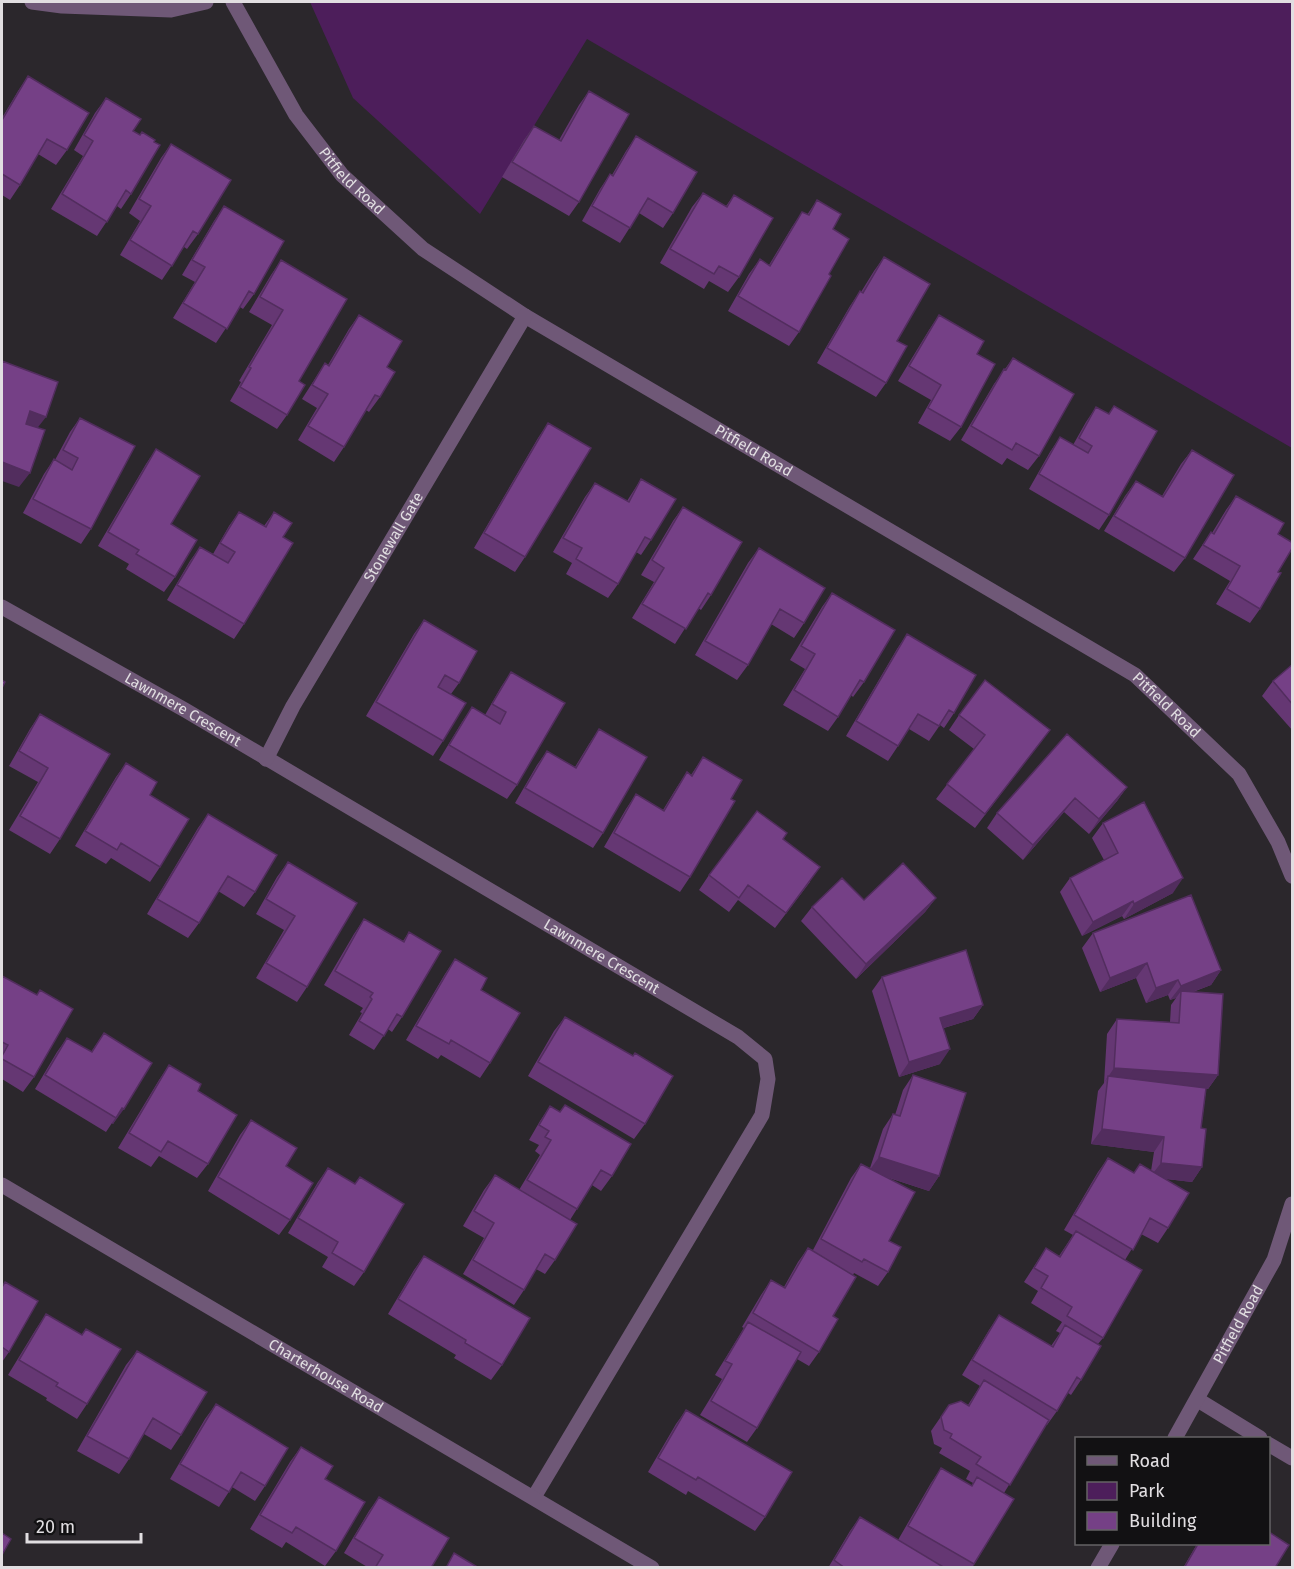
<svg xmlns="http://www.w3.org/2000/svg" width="1294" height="1569" viewBox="0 0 1294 1569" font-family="'Fira Sans',sans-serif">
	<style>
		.green { fill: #4d1e5b }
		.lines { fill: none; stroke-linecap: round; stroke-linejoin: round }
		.minor { stroke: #6f5877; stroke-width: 15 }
		.wall { fill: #653773 }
		.shaded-wall { fill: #522d5e }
		.building { fill: #754086; stroke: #522d5e; stroke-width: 1.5 }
		.labels { text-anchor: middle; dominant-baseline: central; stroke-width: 4.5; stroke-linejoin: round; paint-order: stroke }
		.street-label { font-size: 15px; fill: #e1dee1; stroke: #121113 }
	</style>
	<rect width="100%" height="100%" fill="#2b272c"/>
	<path class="green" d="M310,2H1292V448L587,39L480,214L353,98Z"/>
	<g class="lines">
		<g class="minor">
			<path d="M32,2L62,6L171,10L206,2"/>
			<path id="s1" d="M233,2L296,115L342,175L423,249L525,316L1135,675L1239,774L1278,842L1292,876"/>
			<path id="s2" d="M2,607L185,710L738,1037L765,1059L768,1079L762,1115L534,1497"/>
			<path id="s3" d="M266,759L293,706L525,316"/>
			<path id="s4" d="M2,1185L652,1568"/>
			<path d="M1198,1400L1260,1438"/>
			<path id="s5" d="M1175,1438L1274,1260L1292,1204"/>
			<path d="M1268,1444L1292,1458"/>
			<path d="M1098,1568L1112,1544"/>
		</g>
	</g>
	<path class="wall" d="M28,76L67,150L56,165L38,154L20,185L10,200L2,195V118L18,91Z
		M589,91L579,202L569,216L502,177L524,140L534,126L559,140L579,105Z
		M106,98L133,131L131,194L121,209L117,206L97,236L51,209L83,156L74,150L95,113Z
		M636,136L673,213L663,228L639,213L620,243L582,221L600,189L610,174L612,175L626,151Z
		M171,144L198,234L187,249L184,247L162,280L120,255L140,221L129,213L161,158Z
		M703,193L726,206L734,195L739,277L728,292L709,281L704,289L660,263L692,207Z
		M817,200L833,229L829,274L799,332L789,346L728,311L749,274L760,259L769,265L792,227L802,212L807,215Z
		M224,206L254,294L243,309L240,307L216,343L173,318L195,282L182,275L214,221Z
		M884,257L897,341L886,383L876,397L817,363L850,306L860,291L861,292L874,271Z
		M281,260L299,381L287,415L277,429L230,401L241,382L239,381L272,325L249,312L271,275Z
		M359,315L387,367L380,397L369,412L366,410L344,447L334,462L298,440L317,408L302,399L325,363L328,365L349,329Z
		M939,315L977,354L961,427L950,441L918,423L931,400L898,381L929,330Z
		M1013,358L1039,456L1028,470L1007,458L1002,465L961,440L994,384Z
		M1114,406L1109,515L1099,530L1029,489L1050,452L1060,437L1073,445L1086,422L1096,407L1109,414Z
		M80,418L91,529L81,544L23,513L44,474L54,459L55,460L70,432Z
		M548,423L525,557L515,572L474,548L538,438Z
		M156,449L175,577L164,592L126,569L129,564L98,546L146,464Z
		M1192,450L1185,558L1174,572L1104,531L1125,496L1136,481L1162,496L1181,464Z
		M641,479L651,540L641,555L636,552L618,584L608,598L566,574L572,563L553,552L585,497L595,483L627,501Z
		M1236,496L1278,534V572L1260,609L1250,623L1216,604L1230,581L1193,559L1211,532L1212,533L1226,510Z
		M683,507L711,595L701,610L698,608L675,644L632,618L654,582L641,575L673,521Z
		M239,512L264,526L274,512L283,537L244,624L234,639L167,600L190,561L200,547L213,554L229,526Z
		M759,548L804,623L794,638L771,624L748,665L737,680L695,655L748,563Z
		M832,593L864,682L853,697L851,695L838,717L828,731L783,705L805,669L790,660L822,607Z
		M424,620L459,683L451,694L443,741L433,756L366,716L414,634Z
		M907,634L954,713L944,728L940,725L929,741L909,729L898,746L888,761L846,736L897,649Z
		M1293,664V731L1262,696L1273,681Z
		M511,672L517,785L507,799L439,760L462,722L472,707L485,715L501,687Z
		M40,714L60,839L50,854L9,830L38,782L9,766L30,729Z
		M959,715L1050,730L975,828L936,799L974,749L949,730Z
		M599,729L603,833L593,848L515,803L537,765L547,751L575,767L589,744Z
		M703,757L731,799L690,877L680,892L604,847L626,809L636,794L663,810L677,787L687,772L691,775Z
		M126,763L150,795L160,867L150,882L111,858L106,864L75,846L116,777Z
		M1127,787L1117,801L1089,834L1064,812L1023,860L987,828L997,813Z
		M208,814L255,892L244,907L218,891L199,923L188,938L147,914L198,828Z
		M1103,823L1173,893L1124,919L1122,916L1082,936L1060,892L1070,878L1104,860L1092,838Z
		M783,840L810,882L775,928L738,900L729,912L699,890L709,875Z
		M288,862L307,987L297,1002L256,978L284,930L256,914L277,877Z
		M936,898L925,912L856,979L801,921L812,907L864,900Z
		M364,919L403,941L409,932L402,1017L392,1032L388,1029L374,1050L349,1035L362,1013L360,1012L363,1008L324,985L354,934Z
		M1093,933L1221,970L1211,985L1193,992L1218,1075L1208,1089H1206L1201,1128L1202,1167L1192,1182L1166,1179L1168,1228L1158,1243L1141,1234L1125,1260L1103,1338L1098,1344L1081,1380L1071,1395L1068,1393L1057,1411L1047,1425H1046L1004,1493L1014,1499L972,1568H828L850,1531L860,1517L898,1540L931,1483L941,1468L971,1486L973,1483L966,1479L970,1471L939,1453L942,1448L934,1444L931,1431L949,1405H968L980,1386L962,1375L989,1330L999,1315L1051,1346L1060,1333L1056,1331L1062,1322L1031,1303L1038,1291L1024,1282L1046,1248L1059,1256L1073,1235L1064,1230L1098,1172L1108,1158L1134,1173L1140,1164L1151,1171L1154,1152L1091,1144L1098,1091L1104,1083L1107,1034L1117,1019L1170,1022L1171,1005L1176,998L1170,1000L1168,995L1146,1003L1136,978L1100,992L1082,948Z
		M455,959L490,1063L480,1078L441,1055L438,1059L406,1040L445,974Z
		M2,976L34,1077L23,1092L2,1079Z
		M882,977L983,1005L973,1019L944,1028L940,1064L899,1077L872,991Z
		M565,1017L633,1056L635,1053L645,1124L634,1139L528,1076L554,1031Z
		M104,1033L152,1063L113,1124L112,1123L106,1132L35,1089L57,1052L67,1038L91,1052Z
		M169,1065L198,1091L208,1164L197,1178L159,1156L151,1167L118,1148L159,1080Z
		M913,1075L939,1176L929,1191L886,1177L889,1241L888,1272L878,1286L854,1273L833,1316L819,1352L809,1366L797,1359L757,1428L747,1442L700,1415L722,1379L715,1375L744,1328L742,1327L761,1295L771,1280L784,1287L798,1262L808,1248L813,1250L851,1178L861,1164L870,1168L883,1129L893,1114L895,1115L903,1090Z
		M550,1106L612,1176L601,1191L592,1185L570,1220L555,1260L545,1274L536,1269L524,1290L514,1305L463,1274L484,1238L463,1226L484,1190L495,1175L519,1190L540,1155L535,1151L539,1145L529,1140L540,1121Z
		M251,1120L290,1220L279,1235L208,1191L240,1135Z
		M328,1168L364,1272L354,1286L322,1267L328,1257L288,1233L318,1182Z
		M424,1256L502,1365L491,1380L454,1358L456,1355L388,1314L414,1270Z
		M5,1282L9,1352L2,1362V1286Z
		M46,1314L81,1335L86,1329L87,1404L77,1419L46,1400L47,1398L8,1375L36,1329Z
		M137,1351L181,1435L171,1450L144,1434L129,1459L119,1474L77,1451L126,1365Z
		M216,1404L265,1486L255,1501L232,1487L219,1507L170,1479L205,1419Z
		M686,1410L765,1517L755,1531L688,1491L686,1495L648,1472L676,1424Z
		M301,1447L336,1551L325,1566L286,1542L282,1548L250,1529L290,1462Z
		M379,1497L431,1568H369L344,1553L369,1511Z
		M1197,1544H1269L1275,1568H1183Z"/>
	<path class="shaded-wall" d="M30,411L46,417L35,431L20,426Z
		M2,462L30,473L19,487L2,481Z
		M1127,787L1117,801L1089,834L1099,819Z
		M1075,798L1064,812L1023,860L1033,845Z
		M1183,878L1173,893L1124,919L1134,904Z
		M936,898L925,912L856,979L866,964Z
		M1133,901L1122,916L1082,936L1093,922Z
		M1147,963L1136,978L1100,992L1110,978Z
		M1221,970L1211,985L1181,996V991L1176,998L1170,1000L1181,986Z
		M1178,980L1168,995L1146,1003L1156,988Z
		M983,1005L973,1019L930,1032L940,1018Z
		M950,1049L940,1064L899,1077L909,1062Z
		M1114,1068L1218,1075L1208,1089L1108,1083V1076L1104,1083Z
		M122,1108L124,1109L113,1124L112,1123Z
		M1102,1129L1164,1137L1154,1152L1091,1144Z
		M879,1157L939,1176L929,1191L869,1171Z
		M1161,1163L1202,1167L1192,1182L1150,1177Z"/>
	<path class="building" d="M28,76L89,113L67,150L47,139L20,185L2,174V120Z
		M589,91L629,114L579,202L512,162L534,126L561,141Z
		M106,98L141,119L133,131L140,135L142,132L155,140L154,142L160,145L131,194L126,190L107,222L62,194L93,141L84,135Z
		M636,136L697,172L673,213L648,198L630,228L592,206L610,174L613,176Z
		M171,144L231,180L198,234L193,231L172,266L130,240L151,206L139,199Z
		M703,193L727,207L734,195L773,218L739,277L719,266L714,274L670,249Z
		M817,200L841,214L833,229L849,239L829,274L831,276L799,332L738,296L760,259L770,266L802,212L809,215Z
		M224,206L284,241L254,294L249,291L227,329L183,303L205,267L192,260Z
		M884,257L930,284L897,341L907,346L886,383L827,348L860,291L863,293Z
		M281,260L347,299L299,381L305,385L287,415L240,387L251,368L249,367L283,310L260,297Z
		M359,315L402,341L387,367L395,372L380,397L375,395L344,447L308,426L328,394L312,385L325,363L329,366Z
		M939,315L984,341L977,354L995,364L961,427L928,408L941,385L909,366Z
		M1013,358L1074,394L1039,456L1016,443L1012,450L971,426L1004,369L1006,370Z
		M2,361L58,382L46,417L30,411L26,424L45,430L30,473L2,462Z
		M1114,406L1157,431L1109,515L1039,474L1060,437L1088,453L1092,446L1079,438L1096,407L1109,414Z
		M80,418L135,446L91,529L33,499L54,459L72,470L78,458L63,450Z
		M548,423L591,448L525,557L484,533Z
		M156,449L200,476L171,524L197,540L175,577L136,554L139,550L108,532Z
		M1192,450L1234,475L1185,558L1114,516L1136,481L1163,497Z
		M641,479L676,499L651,540L645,537L618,584L576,559L582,548L563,538L595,483L629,502Z
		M1236,496L1284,523L1278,534L1293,543V547L1278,572L1281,573L1260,609L1227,589L1240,566L1203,545L1211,532L1214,534Z
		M683,507L742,542L711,595L708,593L686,629L642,604L664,568L652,560Z
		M239,512L266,527L274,512L292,523L283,537L293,543L244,624L177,585L200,547L228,563L235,552L220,543Z
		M759,548L825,588L804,623L780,609L748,665L705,641Z
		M832,593L895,630L864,682L860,680L838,717L794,690L815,654L801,646Z
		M424,620L477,651L459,683L445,675L438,687L466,703L443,741L376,702Z
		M907,634L976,675L954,713L949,710L939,726L918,714L898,746L856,721Z
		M1293,664V705L1273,681Z
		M511,672L565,703L517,785L449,745L472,707L500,724L506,712L492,704Z
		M2,680L5,682L2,688Z
		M985,680L1050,730L985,814L947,784L985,735L959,715Z
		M40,714L110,754L60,839L20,816L48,768L19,751Z
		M599,729L647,757L603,833L525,788L547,751L576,768Z
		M1067,734L1127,787L1099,819L1075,798L1033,845L997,813Z
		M703,757L742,780L731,799L735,801L690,877L614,833L636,794L664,811L687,772L692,776Z
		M126,763L157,782L150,795L189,819L160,867L121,843L117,850L85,831Z
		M1144,802L1183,878L1134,904L1133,901L1093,922L1070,878L1118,853L1103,823Z
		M757,811L787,833L783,839L820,867L786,913L748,885L739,898L709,875Z
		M208,814L277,855L255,892L228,876L199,923L157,899Z
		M288,862L357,903L307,987L266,963L295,916L266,899Z
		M903,863L936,898L866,964L812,907L842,878L864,900Z
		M1191,895L1221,970L1181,986L1178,980L1156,988L1147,963L1110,978L1093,933Z
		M364,919L404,942L409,932L441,951L402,1017L397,1014L384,1036L359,1021L372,999L370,997L373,993L335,971Z
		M966,950L983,1005L940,1018L950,1049L909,1062L882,977Z
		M455,959L487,978L481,990L520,1013L490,1063L451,1040L449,1044L416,1026Z
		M2,976L37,995L40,990L73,1009L34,1077L2,1059V1056L8,1045L2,1042Z
		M1181,991L1223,994L1218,1075L1114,1068L1117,1019L1179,1023Z
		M565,1017L633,1056L635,1053L673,1076L645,1124L538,1062Z
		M104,1033L152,1063L124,1109L122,1108L116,1118L45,1075L67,1038L92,1052Z
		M169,1065L201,1084L198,1091L237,1115L208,1164L168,1141L161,1152L129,1133Z
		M913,1075L966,1093L939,1176L879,1157L893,1114L900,1116Z
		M1108,1076L1206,1088L1201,1128L1206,1129L1202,1167L1161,1163L1164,1137L1102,1129Z
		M565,1105L631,1144L612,1176L601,1170L577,1209L527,1180L551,1140L545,1137L549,1131L539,1125L550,1106L560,1112Z
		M251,1120L297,1148L286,1166L313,1183L290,1220L218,1177Z
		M1108,1158L1134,1173L1140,1164L1189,1193L1168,1228L1150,1218L1133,1250L1074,1215Z
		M861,1164L915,1192L889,1241L901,1247L888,1272L864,1259L862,1262L821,1239Z
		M328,1168L355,1184L360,1177L404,1204L364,1272L332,1253L338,1242L298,1218Z
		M495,1175L577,1224L555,1260L545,1254L524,1290L473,1260L494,1223L474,1211Z
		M1076,1231L1142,1270L1103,1338L1067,1316L1072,1307L1041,1288L1048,1276L1034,1268L1046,1248L1060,1257Z
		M808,1248L856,1277L833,1316L838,1319L819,1352L753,1313L771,1280L785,1288Z
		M424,1256L530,1318L502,1365L465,1343L466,1340L398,1299Z
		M5,1282L38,1301L9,1352L2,1347V1287Z
		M46,1314L82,1335L86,1329L121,1349L87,1404L56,1386L58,1383L19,1360Z
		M999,1315L1053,1347L1065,1325L1101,1346L1081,1380L1077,1377L1057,1411L972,1360Z
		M748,1322L801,1352L757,1428L711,1401L732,1364L725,1361Z
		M137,1351L207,1392L181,1435L153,1418L129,1459L87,1436Z
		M984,1380L1049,1420L1010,1485L976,1464L981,1457L950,1438L952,1434L944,1430L941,1417L949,1405L961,1401L969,1406Z
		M216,1404L288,1448L265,1486L241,1472L229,1492L180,1464Z
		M686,1410L792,1472L765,1517L698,1477L696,1480L658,1458Z
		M301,1447L333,1466L325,1479L365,1502L336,1551L296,1527L292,1533L260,1515Z
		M941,1468L972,1486L977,1477L1014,1499L974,1564L908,1526Z
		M379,1497L449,1538L431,1568H375L383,1555L354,1538Z
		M860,1517L945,1568H845L834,1560Z
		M1269,1532L1289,1545L1275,1568H1184L1198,1544H1269Z
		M2,1533L11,1539L2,1555Z
		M454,1553L479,1568H446Z"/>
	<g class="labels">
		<g class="street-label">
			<text stroke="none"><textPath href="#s1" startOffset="216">Pitfield Road</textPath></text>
			<text stroke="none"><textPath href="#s1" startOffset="702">Pitfield Road</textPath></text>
			<text stroke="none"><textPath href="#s3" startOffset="256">Stonewall Gate</textPath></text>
			<text stroke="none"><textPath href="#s1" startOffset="1188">Pitfield Road</textPath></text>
			<text stroke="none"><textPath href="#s2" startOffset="208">Lawnmere Crescent</textPath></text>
			<text stroke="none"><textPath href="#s2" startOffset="694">Lawnmere Crescent</textPath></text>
			<text stroke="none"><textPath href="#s5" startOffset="130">Pitfield Road</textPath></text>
			<text stroke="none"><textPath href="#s4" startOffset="376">Charterhouse Road</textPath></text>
		</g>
	</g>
	<rect width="1294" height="1569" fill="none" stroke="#e1dee1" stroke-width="6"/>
	<rect x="1075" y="1437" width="195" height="108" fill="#121113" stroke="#656365" stroke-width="1.5"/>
	<rect x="1087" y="1456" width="30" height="9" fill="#6f5877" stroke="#656365" stroke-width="1.5"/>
	<text x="1129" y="1467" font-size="18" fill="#e1dee1">Road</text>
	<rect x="1087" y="1482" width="30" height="18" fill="#4d1e5b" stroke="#656365" stroke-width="1.5"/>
	<text x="1129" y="1497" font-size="18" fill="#e1dee1">Park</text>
	<rect x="1087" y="1512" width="30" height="18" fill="#754086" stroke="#656365" stroke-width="1.5"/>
	<text x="1129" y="1527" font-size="18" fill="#e1dee1">Building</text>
	<path d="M27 1533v9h114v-9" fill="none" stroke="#e1dee1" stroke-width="3"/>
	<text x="36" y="1533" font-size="18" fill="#e1dee1" stroke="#121113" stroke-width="4.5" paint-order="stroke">20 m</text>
</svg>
